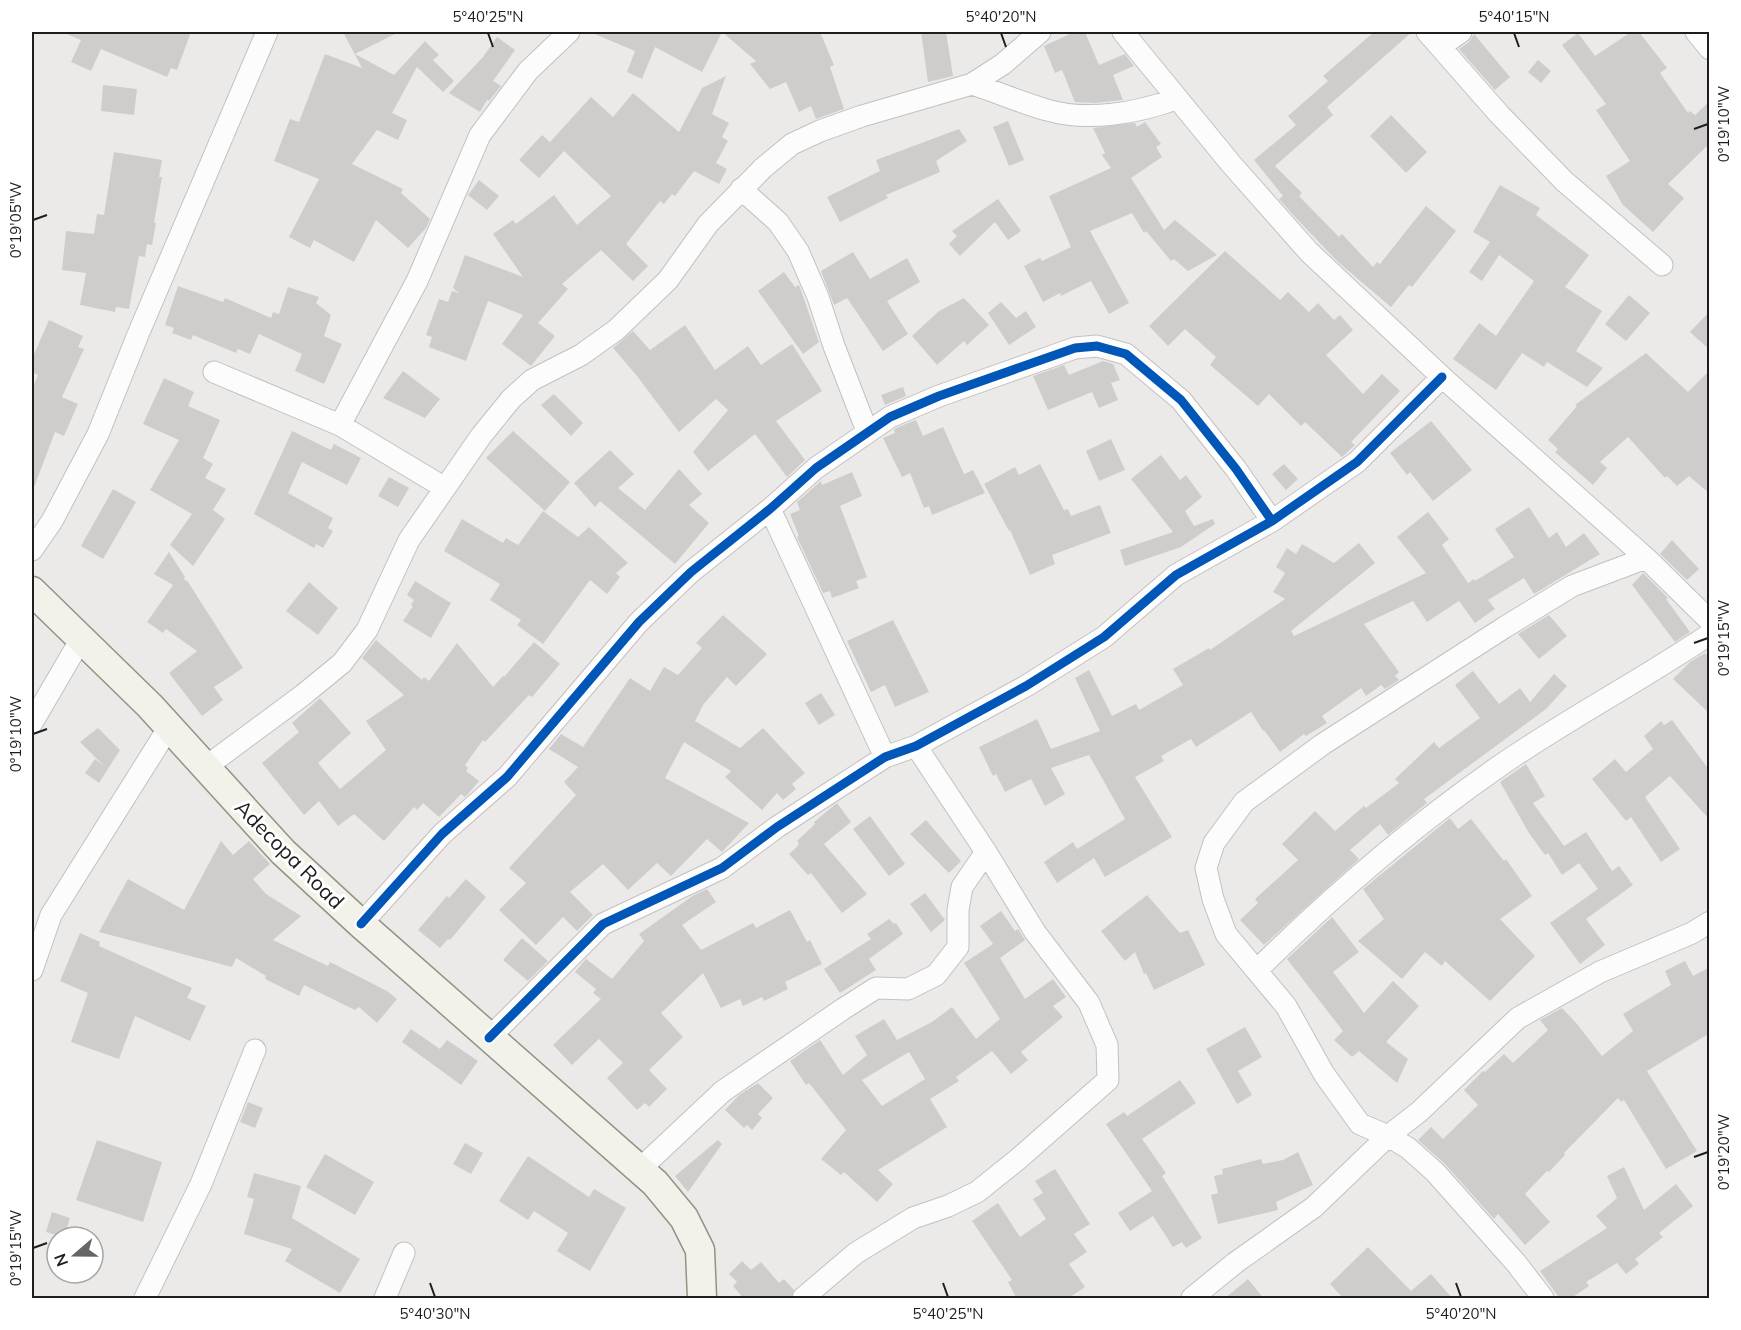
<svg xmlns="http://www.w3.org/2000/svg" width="1741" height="1330" viewBox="0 0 1741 1330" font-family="Mulish,sans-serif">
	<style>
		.building { fill: #cfcdcb; fill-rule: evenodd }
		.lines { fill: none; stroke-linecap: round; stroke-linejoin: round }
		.street-casing { stroke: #c2c1c0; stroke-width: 23 }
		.secondary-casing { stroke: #929382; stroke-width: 31 }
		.street { stroke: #fcfcfc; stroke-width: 21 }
		.secondary { stroke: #f2f2eb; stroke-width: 28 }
		.cycleway-casing { stroke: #fff; stroke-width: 13 }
		.cycleway { stroke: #0057b8; stroke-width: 9 }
		.ticks { fill: none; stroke: #1e1e1e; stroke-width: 2 }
		.labels { text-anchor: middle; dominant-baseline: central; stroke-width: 6; stroke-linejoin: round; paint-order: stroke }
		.street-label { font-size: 21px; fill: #1e1e1e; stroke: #fff }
		.neatline { fill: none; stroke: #1e1e1e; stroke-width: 2 }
		.ticks-label { font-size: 15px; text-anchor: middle; fill: #1e1e1e }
	</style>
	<rect width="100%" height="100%" fill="#eceae8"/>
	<path class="building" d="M62,32H191L177,70L171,68L167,77L101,49L91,71L71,62L81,40Z
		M343,32H399L355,54L394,75L425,41L439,55L433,60L454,81L443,92L417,67L392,113L407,120L398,140L377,130L352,164L403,189L401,193L430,219L426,228L408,248L376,220L354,262L314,240L310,248L289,237L319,179L274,161L290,119L299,122L325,54L362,68Z
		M590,32H722L702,72L655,47L642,79L627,72L635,51Z
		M722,32H820L834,65L830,67L844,109L816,119L811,106L799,112L786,82L770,89L750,64L756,61Z
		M921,32H946L953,76L928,82Z
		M1074,32H1085L1099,65L1125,54L1134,66L1113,75L1123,100L1095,103L1075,102L1062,70L1055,73L1044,46Z
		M1374,32H1412L1327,107L1333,115L1275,166L1302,193L1299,196L1339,237L1342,234L1373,267L1377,262L1380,264L1426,206L1456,231L1412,287L1409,285L1391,307L1338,262L1296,218L1279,199L1283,196L1254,160L1296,125L1288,116L1328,81L1323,76Z
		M1631,32H1639L1667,68L1660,73L1688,113L1690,111L1695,115L1710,101V143L1668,184L1684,198L1653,232L1623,205L1606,176L1630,161L1596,110L1606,104L1562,45L1578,33L1595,56Z
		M1474,34L1510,77L1495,90L1459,49L1469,42Z
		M497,37L515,50L493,81L501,86L489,101L487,100L480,112L449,93L483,57Z
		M1538,60L1551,71L1541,83L1528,72Z
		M726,76L712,114L729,123L722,137L728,141L716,163L727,169L719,184L694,171L675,196L672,194L664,204L660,201L626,244L648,266L633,281L601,250L562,284L568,289L538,323L555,336L531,366L502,344L523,315L488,301L466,361L429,347L432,337L426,335L439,299L448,302L452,291L459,293L453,288L465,255L523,277L493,234L513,220L516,224L554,195L577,225L611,196L564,151L539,178L519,160L542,135L550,142L591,97L613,117L633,93L679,132L702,88Z
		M103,85L137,89L134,115L101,111Z
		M1391,115L1427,152L1406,173L1370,136Z
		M1008,121L1024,160L1009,166L993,127Z
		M1145,122L1161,144L1156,147L1162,157L1131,178L1164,230L1175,220L1217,255L1188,271L1174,259L1171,261L1146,231L1144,233L1132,213L1090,231L1129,303L1109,314L1091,281L1061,296L1060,293L1043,302L1024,266L1040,258L1042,261L1071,247L1049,196L1111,168L1102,155L1105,153L1093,128L1135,123L1137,127Z
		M959,129L967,141L936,161L940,172L886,195L888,198L840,222L827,197L880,171L876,160Z
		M114,152L162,160L159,177H162L154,223H156L152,245L147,244L145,257L139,256L129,309L116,307L115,312L80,305L86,273L62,270L66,231L94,234L97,214L104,215Z
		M479,180L499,196L487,210L468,195Z
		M1500,185L1540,208L1536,215L1589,255L1565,287L1602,311L1576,351L1603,368L1587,387L1547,362L1544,367L1522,353L1496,390L1453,359L1479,323L1496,336L1534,281L1499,255L1482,281L1469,272L1490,242L1473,232Z
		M998,199L1021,231L1008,240L995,222L960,256L949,244L957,236L952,231Z
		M1225,251L1280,300L1288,292L1309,312L1318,303L1334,320L1340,315L1353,330L1326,355L1363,394L1382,374L1400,391L1351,442L1355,445L1342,457L1305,422L1301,426L1269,394L1258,406L1210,365L1216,357L1185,329L1168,346L1149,326Z
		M853,252L870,279L907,258L920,282L887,301L908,334L883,351L847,298L834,305L821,271Z
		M784,272L795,287L799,285L819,342L803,354L758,291Z
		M178,286L223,302L225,298L271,318L273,312L279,314L288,287L319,297L316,303L331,315L324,336L342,344L324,384L295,371L302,354L259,334L250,354L238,349L236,353L193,335L191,340L172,333L174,328L165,325Z
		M1629,295L1650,313L1626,341L1605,324Z
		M964,298L989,325L967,345L964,341L937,365L912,336L939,311Z
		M1001,302L1016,318L1026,311L1036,327L1009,345L988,313Z
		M1710,311V350L1690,332Z
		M49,320L83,336L78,347L84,349L62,397L78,404L64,436L55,432L33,490L32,389L38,375L32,372V359Z
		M685,325L715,370L748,346L761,365L792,344L822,391L776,421L805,460L787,477L755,434L708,471L693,452L728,410L716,399L679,432L637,376L613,348L633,331L650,350Z
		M1646,353L1688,392L1710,370V494L1689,476L1677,486L1667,476L1665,478L1628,437L1600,462L1607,468L1593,485L1555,452L1558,449L1548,440L1577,406L1575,405Z
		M1103,361L1113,364L1120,380L1111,383L1118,400L1099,408L1092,392L1048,410L1033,376L1064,365L1069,375Z
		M403,371L440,399L425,418L383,398Z
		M164,378L194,392L188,406L220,420L203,458L213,464L205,478L226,489L213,510L225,519L193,566L170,545L192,514L150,490L179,440L143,424Z
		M903,387L906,396L885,405L881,395Z
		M554,394L583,423L571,436L541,405Z
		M916,420L923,436L943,427L964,474L973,470L985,493L932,515L929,506L924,508L910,473L902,477L883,438L895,433L894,430L896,428Z
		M1431,421L1472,470L1433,501L1410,472L1407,475L1390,453Z
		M292,431L331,450L334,444L361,458L347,485L302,462L288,493L333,518L328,528L333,531L323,548L316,544L314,548L254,514Z
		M513,431L570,482L545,511L486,458Z
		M1111,439L1125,470L1099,481L1086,451Z
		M610,450L634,474L618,488L645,510L679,469L702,494L689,505L709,523L675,564L600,501L595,507L574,483Z
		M1161,455L1180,480L1186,475L1202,497L1185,511L1194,526L1213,519L1215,524L1181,547L1125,566L1120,550L1173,532L1131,479Z
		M1040,464L1064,510L1068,509L1071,516L1100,505L1111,533L1052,555L1055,564L1030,575L1010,530L1009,531L984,484L1015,467L1019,475Z
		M1284,464L1298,479L1286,490L1272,474Z
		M852,472L862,496L840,506L867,577L856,581L859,588L832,598L830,591L823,593L797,537L799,536L790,514L800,510L797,502L821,481L822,485Z
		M389,477L409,488L398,507L378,496Z
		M113,489L136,502L103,559L81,546Z
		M1529,507L1549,538L1557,532L1566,547L1584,533L1600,554L1534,594L1524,578L1488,600L1495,609L1475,623L1459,601L1427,622L1413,601L1364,624L1399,672L1395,676L1399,680L1385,689L1381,685L1366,696L1361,688L1322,716L1327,723L1306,736L1304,734L1280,752L1264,730L1263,731L1251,712L1196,747L1191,739L1161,756L1164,761L1135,777L1172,837L1105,877L1094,858L1057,883L1044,862L1073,842L1077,849L1125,819L1089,755L1051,768L1065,794L1045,806L1031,779L1005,792L996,774L993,776L979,747L1037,719L1051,749L1100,731L1075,678L1089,670L1112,716L1136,704L1139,710L1183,685L1173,669L1209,648L1210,650L1285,599L1273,592L1285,573L1276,567L1287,548L1296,554L1302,544L1334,563L1359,543L1375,563L1291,631L1294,636L1426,573L1397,537L1428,512L1449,539L1442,545L1468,583L1474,579L1475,581L1514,557L1495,529Z
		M543,511L578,537L589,527L628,563L616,573L620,577L607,594L590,580L543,644L517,625L521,620L490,600L500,584L444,551L462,519L503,543L506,538L518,545Z
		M1672,540L1699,569L1687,580L1660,554Z
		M169,552L185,577L184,579L188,582L243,668L214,687L223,700L202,716L169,673L197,651L166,629L163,633L147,622L173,585L154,574Z
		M1643,573L1668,598L1666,599L1690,632L1675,642L1632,585Z
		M415,581L451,603L431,638L403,621L413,606L411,605L414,600L407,595Z
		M309,582L338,608L318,635L286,611Z
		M723,615L767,654L736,686L727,677L703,705L695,721L740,748L763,728L805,773L792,784L796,789L783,800L777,793L762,810L725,777L731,771L684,742L665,778L749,823L722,852L707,839L671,876L657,863L628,890L603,864L570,892L593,915L577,931L563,917L536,945L499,910L526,883L509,868L576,795L564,782L578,767L549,749L561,734L583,747L630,678L650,691L664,667L678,675L702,648L696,643Z
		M1549,615L1567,636L1539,659L1518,634Z
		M893,620L929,692L895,707L885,685L871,692L847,641Z
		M376,640L422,680L424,677L429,681L457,643L493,687L503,676L504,677L534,642L560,664L532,697L529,695L485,742L483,740L465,765L468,768L466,771L479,781L468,794L465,797L461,794L439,817L423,803L417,810L414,807L384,841L354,814L338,826L319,801L304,815L262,763L299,732L292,723L320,698L351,733L318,763L340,789L386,750L366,721L404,695L362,658Z
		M1705,653L1710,659V714L1673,679L1690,662Z
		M1473,671L1499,704L1520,688L1530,702L1554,674L1567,686L1546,709L1424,799L1427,803L1388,835L1380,824L1350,850L1359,859L1264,945L1240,920L1258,903L1255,899L1298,860L1282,844L1315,811L1335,831L1364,806L1366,808L1399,783L1395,779L1434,742L1439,748L1480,718L1455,685Z
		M821,693L835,715L819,725L805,703Z
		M1672,720L1710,771V820L1670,776L1645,797L1680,849L1661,862L1631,817L1626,821L1592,779L1615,759L1626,772L1653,749L1644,736L1661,721L1664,725Z
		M98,728L120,750L99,783L85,773L95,759L104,766L80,742Z
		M1526,764L1545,796L1533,803L1564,846L1586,832L1612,871L1619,866L1633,885L1586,919L1605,945L1580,964L1550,923L1598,889L1579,863L1562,875L1548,853L1545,855L1529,833L1500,782Z
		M837,803L851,822L824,844L867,894L842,913L811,873L808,875L789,854L797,847L799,843L797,841L815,824L814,822Z
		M870,816L905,864L889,876L853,829Z
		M1450,818L1458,829L1471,819L1504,861L1506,859L1532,896L1500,919L1535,956L1490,1001L1445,961L1442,966L1425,952L1402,979L1358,941L1384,919L1363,889Z
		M926,820L961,861L949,873L910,834Z
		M221,841L233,855L249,841L270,864L253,879L266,894L301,916L273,940L328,966L330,962L387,991L397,999L377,1023L359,1007L355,1010L304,985L299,996L265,979L266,976L236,958L232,967L99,932L128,879L184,910Z
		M466,879L486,897L450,940L448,939L440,948L418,930L447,896L449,898Z
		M707,889L716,902L682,925L701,950L753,923L756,928L790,910L807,942L810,940L822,964L785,982L788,989L764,1001L762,997L743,1006L740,999L721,1008L703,973L661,1013L683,1037L649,1070L667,1089L649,1107L645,1103L637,1110L607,1078L623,1063L599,1039L572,1065L553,1045L601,999L593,993L596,989L575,972L586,959L612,979L644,941L639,934L694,895Z
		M925,893L945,920L931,932L910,904Z
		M1147,895L1180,933L1188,930L1205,965L1154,990L1146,973L1144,974L1135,952L1125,961L1101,931Z
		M1001,911L1015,931L1018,929L1025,940L1000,958L1025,999L1053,979L1066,997L1053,1006L1063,1017L1021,1052L1028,1060L1011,1074L992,1051L956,1077L959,1081L930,1099L947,1127L878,1170L893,1184L877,1202L844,1172L841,1175L821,1159L846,1130L809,1083L806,1085L790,1061L820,1040L843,1075L867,1055L855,1036L884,1019L897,1040L932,1022L952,1007L976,1039L1000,1019L964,963L993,944L980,926ZM909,1052L925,1079L882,1106L862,1080Z
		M1332,917L1359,952L1333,972L1364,1013L1393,981L1419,1006L1386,1042L1408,1059L1397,1083L1359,1051L1352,1057L1334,1040L1343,1031L1287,959Z
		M889,919L894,924L896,923L903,934L869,959L876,970L840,993L824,969L871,939L867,934Z
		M80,933L100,942L99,946L192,988L187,998L206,1006L190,1041L135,1016L119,1059L71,1042L88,993L60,981Z
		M522,938L548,961L528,981L503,960Z
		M1685,961L1693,976L1710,967V1033L1647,1071L1697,1151L1666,1169L1624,1100L1621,1102L1618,1098L1564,1153L1565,1155L1549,1172L1547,1171L1525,1194L1550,1222L1525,1245L1498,1214L1494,1219L1445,1164L1418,1140L1431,1127L1443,1139L1478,1105L1464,1090L1483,1071L1485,1072L1504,1054L1513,1063L1548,1030L1540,1020L1562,1008L1577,1024L1602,1056L1633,1031L1623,1014L1671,985L1665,971Z
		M1245,1027L1262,1057L1238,1071L1252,1095L1237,1104L1206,1049Z
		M411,1029L440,1049L447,1040L478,1061L461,1085L402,1042Z
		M1180,1080L1196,1103L1142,1139L1166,1173L1162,1176L1202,1238L1186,1248L1182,1242L1173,1247L1153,1216L1130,1231L1118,1213L1152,1191L1106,1124L1124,1112L1127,1116Z
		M758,1083L773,1098L758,1114L762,1118L752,1130L747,1125L744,1128L725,1110L739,1095Z
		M248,1102L263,1108L255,1128L240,1122Z
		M97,1140L162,1162L143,1222L76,1200Z
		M718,1140L722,1144L688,1192L675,1176Z
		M465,1143L483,1153L471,1174L453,1164Z
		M1298,1152L1313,1185L1276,1202L1278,1210L1218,1224L1211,1195L1218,1193L1214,1176L1223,1174L1222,1169L1261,1159L1263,1164L1283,1160Z
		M325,1154L374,1182L355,1215L306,1187Z
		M528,1156L589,1197L594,1189L626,1208L590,1271L557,1251L568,1233L534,1211L528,1220L499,1201Z
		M1624,1167L1644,1210L1676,1184L1693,1206L1659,1233L1663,1237L1635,1259L1639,1264L1626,1274L1617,1263L1586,1282L1589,1286L1570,1299H1560L1540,1271L1607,1228L1596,1216L1617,1198L1607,1176Z
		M1055,1169L1090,1224L1074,1234L1087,1252L1069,1264L1085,1287L1067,1299H1017L1008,1282L1012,1280L972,1221L998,1203L1020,1237L1046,1219L1033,1199L1043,1193L1035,1181Z
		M254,1173L301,1186L292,1218L360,1259L340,1293L285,1261L292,1249L244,1234L254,1199L247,1197Z
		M52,1212L70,1218L64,1237L46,1232Z
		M1368,1247L1411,1291L1431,1274L1453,1299H1344L1330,1284Z
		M742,1261L751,1270L761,1262L779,1283L784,1279L794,1290L791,1299H744L733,1286L737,1282L729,1274Z
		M1248,1279L1264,1299H1224Z"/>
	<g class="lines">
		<defs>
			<path id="street" d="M1123,32L1232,165L1309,252L1442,377L1646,558L1710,621
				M1427,32L1499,114L1564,181L1662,265
				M1696,32L1710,49
				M1441,46L1461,32
				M972,84C997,92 1022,103 1047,110C1088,122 1137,113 1176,99
				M741,189L778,222L798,251L818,297L834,346L867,431
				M214,372L340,425L445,488
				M340,425L417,281L480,135L528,71L569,32
				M770,509L885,757
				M32,550L52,521L98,434L139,332L267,32
				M32,723L81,639
				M207,766L303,695L342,663L367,630L409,540L481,436L511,399L532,380L581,355L616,330L668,280L708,224L763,168L792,144L820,131L862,116L972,84L1003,64L1040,32
				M361,924L442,834L507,777L639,622L691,572L770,509L816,468L890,417L939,396L1075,348L1097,346L1126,354L1181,400L1236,469L1272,521
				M32,970L51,915L169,727
				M1257,970C1332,896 1414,825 1501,765C1569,718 1642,680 1710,634
				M489,1038L603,924L722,868L777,827L885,757L916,746L1026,686L1104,637L1176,575L1272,521L1357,462L1442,377
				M640,1169L723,1091L843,1009L876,988L908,989L936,975L958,947V910L962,887L986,852
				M145,1298L201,1184L255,1050
				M385,1298L404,1253
				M803,1298L856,1253L913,1218L948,1206L977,1192L1017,1160L1108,1080L1107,1045L1089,1003L1035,932L986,852L916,746
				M1192,1298L1235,1263L1314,1207L1388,1136L1419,1112L1518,1018L1600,972L1692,933L1710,922
				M1543,1298L1516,1263L1435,1172L1408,1148L1388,1136L1360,1124L1324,1074L1286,1006L1226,934L1213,899L1206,868L1214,843L1244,802L1323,744L1505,627L1572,586L1646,558"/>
			<path id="secondary" d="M32,591L150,706L283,852L361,924L655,1183L684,1218L700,1250L702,1298"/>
		</defs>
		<use href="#street" class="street-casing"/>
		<use href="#secondary" class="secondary-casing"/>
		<use href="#street" class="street"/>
		<use href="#secondary" class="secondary"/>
		<defs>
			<path id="cycleway" d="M361,924L442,834L507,777L639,622L691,572L770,509L816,468L890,417L939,396L1075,348L1097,346L1126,354L1181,400L1236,469L1272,521
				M489,1038L603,924L722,868L777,827L885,757L916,746L1026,686L1104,637L1176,575L1272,521L1357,462L1442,377"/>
		</defs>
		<use href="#cycleway" class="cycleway-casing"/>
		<use href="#cycleway" class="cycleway"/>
	</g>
	<path class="ticks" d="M488,33L493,47M1001,33L1006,47M1514,33L1519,47M1694,129L1708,124M33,220L47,215M1694,643L1708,638M33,734L47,729M1694,1157L1708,1152M33,1248L47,1243M430,1283L435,1297M943,1283L948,1297M1456,1283L1461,1297"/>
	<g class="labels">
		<g class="street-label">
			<text transform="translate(290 854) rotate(45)">Adecopa Road</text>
		</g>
	</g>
	<rect width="1741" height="1330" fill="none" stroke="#ffffff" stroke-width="66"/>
	<g transform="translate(75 1255) rotate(250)"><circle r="28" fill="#ffffff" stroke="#a5a5a5" stroke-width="1.5"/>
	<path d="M0-4.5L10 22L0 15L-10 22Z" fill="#666565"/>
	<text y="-9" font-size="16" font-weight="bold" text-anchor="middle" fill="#1e1e1e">N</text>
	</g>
	<rect x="33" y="33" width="1675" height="1264" class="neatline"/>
	<g class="ticks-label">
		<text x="488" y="22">5°40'25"N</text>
		<text x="1001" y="22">5°40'20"N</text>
		<text x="1514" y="22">5°40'15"N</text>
		<text transform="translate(1724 124) rotate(-90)" y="5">0°19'10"W</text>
		<text transform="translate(16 220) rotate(-90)" y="5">0°19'05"W</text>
		<text transform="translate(1724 638) rotate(-90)" y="5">0°19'15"W</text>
		<text transform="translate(16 734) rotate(-90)" y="5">0°19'10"W</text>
		<text transform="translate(1724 1152) rotate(-90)" y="5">0°19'20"W</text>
		<text transform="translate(16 1248) rotate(-90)" y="5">0°19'15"W</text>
		<text x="435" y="1319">5°40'30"N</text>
		<text x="948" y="1319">5°40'25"N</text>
		<text x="1461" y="1319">5°40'20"N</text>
	</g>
</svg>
